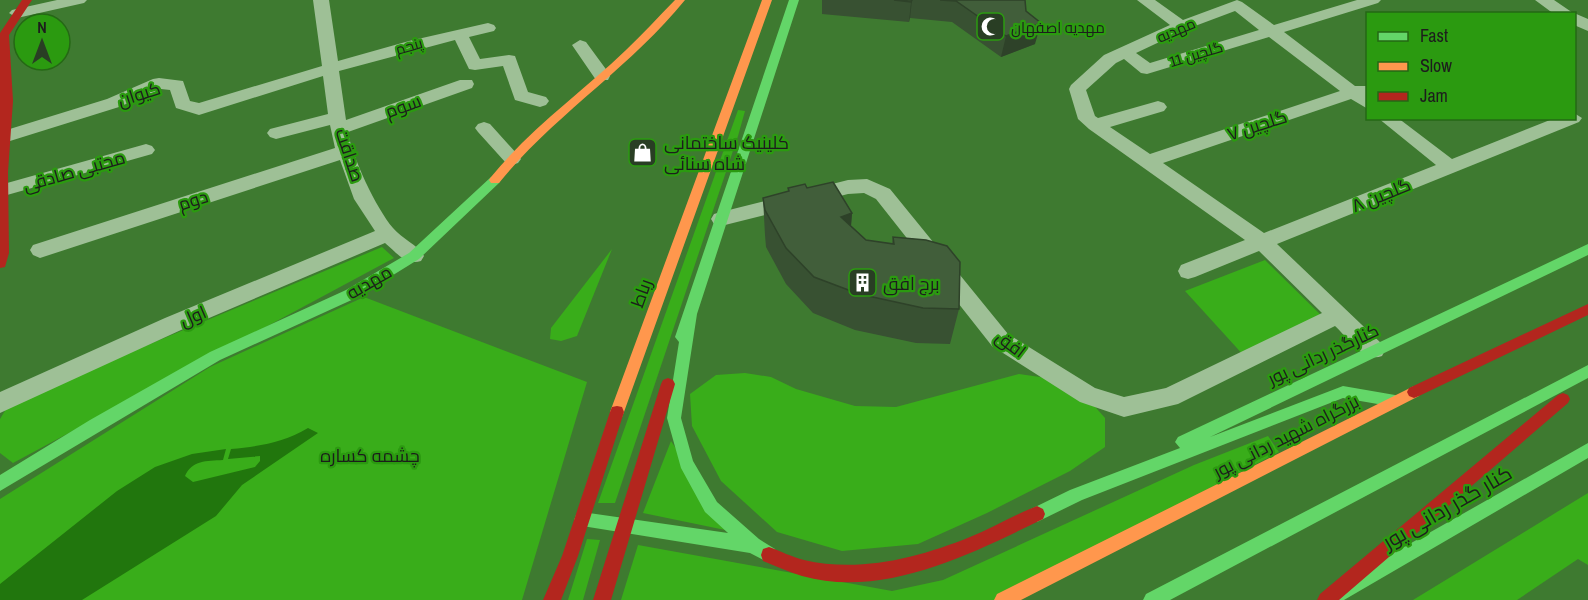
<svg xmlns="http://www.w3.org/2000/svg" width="1588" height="600" viewBox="0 0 1588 600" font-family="'Archivo Narrow',Cairo,sans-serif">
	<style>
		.green { fill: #39ad1a }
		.water { fill: #21760d }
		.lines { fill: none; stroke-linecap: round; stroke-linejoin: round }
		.street { fill: #9ec096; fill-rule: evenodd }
		.fast { fill: #63d668; fill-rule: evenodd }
		.slow { fill: #ff974d; fill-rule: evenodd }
		.jam { fill: #b3261e; fill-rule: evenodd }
		.wall { fill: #385132 }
		.shaded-wall { fill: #2e4229 }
		.building { fill: #415e3a; stroke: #2e4229; stroke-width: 1.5 }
		.labels { text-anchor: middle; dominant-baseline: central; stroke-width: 4.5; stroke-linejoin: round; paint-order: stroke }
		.far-poi-label { font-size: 15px; fill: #1d1d1d; stroke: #2b9a10; text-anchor: start }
		.far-street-label { font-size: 15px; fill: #1d1d1d; stroke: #2b9a10 }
		.street-label { font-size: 18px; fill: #1d1d1d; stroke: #2b9a10 }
		.poi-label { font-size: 18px; fill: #1d1d1d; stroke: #2b9a10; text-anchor: start }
		.park-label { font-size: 18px; fill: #1b1d1a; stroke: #2b9a10 }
		.near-street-label { font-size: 21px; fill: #1d1d1d; stroke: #2b9a10 }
	</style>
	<rect width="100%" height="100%" fill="#3e7a30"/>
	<path class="green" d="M738,110L745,111L738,136L615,503H598Z
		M382,247L394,258L13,463L0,453V419L6,409L78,374Z
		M612,249L577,336L561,341L550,339L551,328Z
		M1265,260L1330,324L1246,358L1185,291Z
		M364,297L587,382L522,600H0V499L210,367Z
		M745,373L771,377L796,389L855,406L896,407L1019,374L1054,379L1083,393L1105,418V447L1070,471L987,513L918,544L842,551L777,532L721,481L692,426L690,394L716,375Z
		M1268,436L1279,452L995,600H621L638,545L892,591L943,580L1194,465Z
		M671,441L730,531L643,513Z
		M1588,493V565L1578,559L1517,600H1413Z
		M587,539L600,540L583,600H568Z"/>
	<path class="water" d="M308,428L318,433L242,485L216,516L82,600H0V584L117,491L155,467L192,454L226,449L223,460C206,461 192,460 185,476L193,482L255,467L260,461V456L228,459L231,449C260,446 283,443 308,428Z"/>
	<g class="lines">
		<path class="street" d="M57,0H87L84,3L17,18L9,13L12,10Z
			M313,0H329L338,61L409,41L488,23L494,25L496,28L494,31L469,37L480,59L509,55L515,56L528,92L546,97L549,101L546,105L540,107L515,100L503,66L475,70L469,69L455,40L339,71L346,120L460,80H472L474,84L472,88L348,132C352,157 376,208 393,228C402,239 417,244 424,256L421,261C406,266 396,252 385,243L181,330L0,413V392L165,318L375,231L354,199L340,160L40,258L33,255L30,250L33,245L335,148L330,125L276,139L270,137L267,133L270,129L328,114L323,76L199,115L176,108L170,90L161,89L119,107L10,141L0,142V132L107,99L153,79L159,78L183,81L190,101L199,103L322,66Z
			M1137,0H1155L1183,20L1237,0L1242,2L1274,25L1357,0H1381L1378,3L1284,32L1355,86H1367L1368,109L1351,99L1163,163L1264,233L1436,165L1378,118H1398L1452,159L1555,118H1574V113L1582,118L1579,122L1277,244L1382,344L1385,350L1382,356C1363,363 1348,338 1335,326L1178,404L1124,417L1080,402L992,346L876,199L864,193L848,194L721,226L714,224L711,219L714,214L721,212L848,180L867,179L890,189L1008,334L1095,388L1124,397L1166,388L1322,313L1259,251L1195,277L1188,279L1181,277L1178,271L1181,265L1245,240L1089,129L1078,119L1069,89L1071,85L1104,55L1170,25ZM1235,11L1259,30L1150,63L1136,53L1187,29ZM1269,37L1340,91L1150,154L1110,127L1164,111L1167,107L1164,103L1158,101L1098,118L1095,116L1086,90L1116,63L1124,59L1141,73L1147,74Z
			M1535,0H1554L1573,13H1574L1588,19V31L1574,25V14H1554Z
			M580,40L586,42L608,72L610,76L608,80H596L572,45Z
			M484,122L490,124L518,155L521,159L518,163L512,165L506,163L478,132L475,128L478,124Z
			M146,144L152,146L155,150L152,154L0,197V185Z"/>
		<path class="fast" d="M789,0H799L697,314L681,418L693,461L717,502L759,539L775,549L777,555L775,561L769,563L750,553L576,525L574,520L576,515L582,512L728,533L705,512L681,468L667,418L679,342L675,337Z
			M495,176L499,177L501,180L499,183L419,259L356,298L220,360L0,491V475L90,420L210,352L346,290L409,253L491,177Z
			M1588,244V255L1210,437L1343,386L1395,395L1400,397L1402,401L1400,405L1395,407L1343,398L1082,500L1037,522L1031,519L1029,514L1031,509L1070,490L1180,448L1175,442L1178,437Z
			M1588,365V378L1170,600H1143L1146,594Z
			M1588,443V458L1344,600H1318L1321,594Z"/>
		<path class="slow" d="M675,0H685C630,68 554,115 499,183H491L489,180L491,177C532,127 580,94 626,50C643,34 658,17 675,0Z
			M762,0H772L624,412L622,417L617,418L612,417L610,412Z
			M1414,386L1419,388L1421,392L1419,396L1021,600H994L997,594Z"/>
		<path class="jam" d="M22,0H32L9,35L13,101L8,172L9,253L5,267L0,268V33Z
			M1588,304V315L1419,396L1414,398L1409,396L1407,392L1409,388Z
			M668,378L673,380L675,384L611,600H593L661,384L663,380Z
			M1563,393L1568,395L1570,399L1568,403L1339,600H1317L1320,594L1558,395Z
			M617,406L622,407L624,412L578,556L561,600H543L562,556L610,412L612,407Z
			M1037,506L1043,509L1045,514L1043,519C971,554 883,599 802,576C789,572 776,566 763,561L761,555L763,549L769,547C780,551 792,557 804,560C859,573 918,558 970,537C993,528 1014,515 1037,506Z"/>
	</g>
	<path class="wall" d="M822,0H1025L1026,11L1035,44L1001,57L952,22L910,18L909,22L822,14Z
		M788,188H807L852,213L851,226L866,240L892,244L893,237L959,309L950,344L916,343L855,330L813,313L786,284L766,247L765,235L763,198L788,192Z"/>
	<path class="shaded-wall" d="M912,0L910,18L909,22L911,2Z
		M1041,23L1035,44L1001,57L1006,36Z
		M852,213L849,250L841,217Z"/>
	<path class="building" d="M894,0H912L911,2Z
		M940,0H1025L1026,11L1041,23L1006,36L956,1Z
		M833,182L852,213L841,217L866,240L894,244L893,237L926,240L947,246L960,262L959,309L923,308L859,294L814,277L786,248L765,210L763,198L789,191L788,188L805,184L807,188Z"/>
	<defs>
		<symbol id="mosque-square" viewBox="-11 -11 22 22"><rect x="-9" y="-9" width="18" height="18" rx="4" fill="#293e24" stroke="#2b9a10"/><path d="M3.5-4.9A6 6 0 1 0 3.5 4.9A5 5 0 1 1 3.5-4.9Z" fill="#fff"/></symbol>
		<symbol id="shop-square" viewBox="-11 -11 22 22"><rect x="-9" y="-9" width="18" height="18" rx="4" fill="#293e24" stroke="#2b9a10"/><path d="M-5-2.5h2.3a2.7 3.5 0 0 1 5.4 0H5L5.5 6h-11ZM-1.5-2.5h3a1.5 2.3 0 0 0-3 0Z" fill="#fff"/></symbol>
		<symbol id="building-square" viewBox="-11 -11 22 22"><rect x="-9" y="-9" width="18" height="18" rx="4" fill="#293e24" stroke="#2b9a10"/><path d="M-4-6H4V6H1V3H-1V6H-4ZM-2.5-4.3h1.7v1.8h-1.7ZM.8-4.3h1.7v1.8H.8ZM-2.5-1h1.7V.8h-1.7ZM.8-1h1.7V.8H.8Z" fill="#fff"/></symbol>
	</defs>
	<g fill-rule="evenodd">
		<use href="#mosque-square" x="974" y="10" width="33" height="33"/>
		<use href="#shop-square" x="626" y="136" width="33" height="33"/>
		<use href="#building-square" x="846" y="266" width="33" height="33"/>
	</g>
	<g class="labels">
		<g class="far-poi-label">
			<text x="1011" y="27">مهدیه اصفهان</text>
		</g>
		<g class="far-street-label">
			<text transform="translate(1176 30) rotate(-23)">مهدیه</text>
			<text transform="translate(409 46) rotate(-16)">پنجم</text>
			<text transform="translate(1196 54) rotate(-17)">گلچین 11</text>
		</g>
		<g class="street-label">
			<text transform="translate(139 94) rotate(-18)">کیوان</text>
			<text transform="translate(403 106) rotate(-20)">سوم</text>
			<text transform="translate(1257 125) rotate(-18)">گلچین ۷</text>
			<text transform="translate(350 155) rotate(72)">صداقت</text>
			<text transform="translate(74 171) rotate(-16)">مجتبی صادقی</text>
			<text transform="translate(1381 195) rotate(-22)">گلچین ۸</text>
			<text transform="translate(193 200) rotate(-18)">دوم</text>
			<text transform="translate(369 282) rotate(-30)">مهدیه</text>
			<text transform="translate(641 293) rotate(-70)">رباط</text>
			<text transform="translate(193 316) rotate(-23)">اول</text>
			<text transform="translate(1011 344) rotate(37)">افق</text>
			<text transform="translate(1323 354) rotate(-25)">کنارگذر ردانی پور</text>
			<text transform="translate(1286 436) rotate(-27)">بزرگراه شهید ردانی پور</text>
		</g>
		<g class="poi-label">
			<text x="664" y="142">کلینیک ساختمانی<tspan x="664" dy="21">شاه سنائی</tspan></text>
			<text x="883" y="283">برج افق</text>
		</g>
		<g class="park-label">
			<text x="370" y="455">چشمه کساره</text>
		</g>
		<g class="near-street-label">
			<text transform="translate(1447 507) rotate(-30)">کنار گذر ردانی پور</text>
		</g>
	</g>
	<rect x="1366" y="12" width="210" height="108" fill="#2b9a10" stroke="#256815" stroke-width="1.5"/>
	<rect x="1378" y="32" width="30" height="9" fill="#63d668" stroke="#256815" stroke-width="1.5"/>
	<text x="1420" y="42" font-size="18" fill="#1d1d1d">Fast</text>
	<rect x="1378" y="62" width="30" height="9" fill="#ff974d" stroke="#256815" stroke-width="1.5"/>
	<text x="1420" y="72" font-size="18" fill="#1d1d1d">Slow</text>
	<rect x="1378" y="92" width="30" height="9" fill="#b3261e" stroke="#256815" stroke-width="1.5"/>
	<text x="1420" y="102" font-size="18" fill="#1d1d1d">Jam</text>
	<g transform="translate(42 42)"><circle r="28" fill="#2b9a10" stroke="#256815" stroke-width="1.5"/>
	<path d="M0-4.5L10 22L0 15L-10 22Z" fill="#293e24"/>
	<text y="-9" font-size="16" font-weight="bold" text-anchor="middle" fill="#1d1d1d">N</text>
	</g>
</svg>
